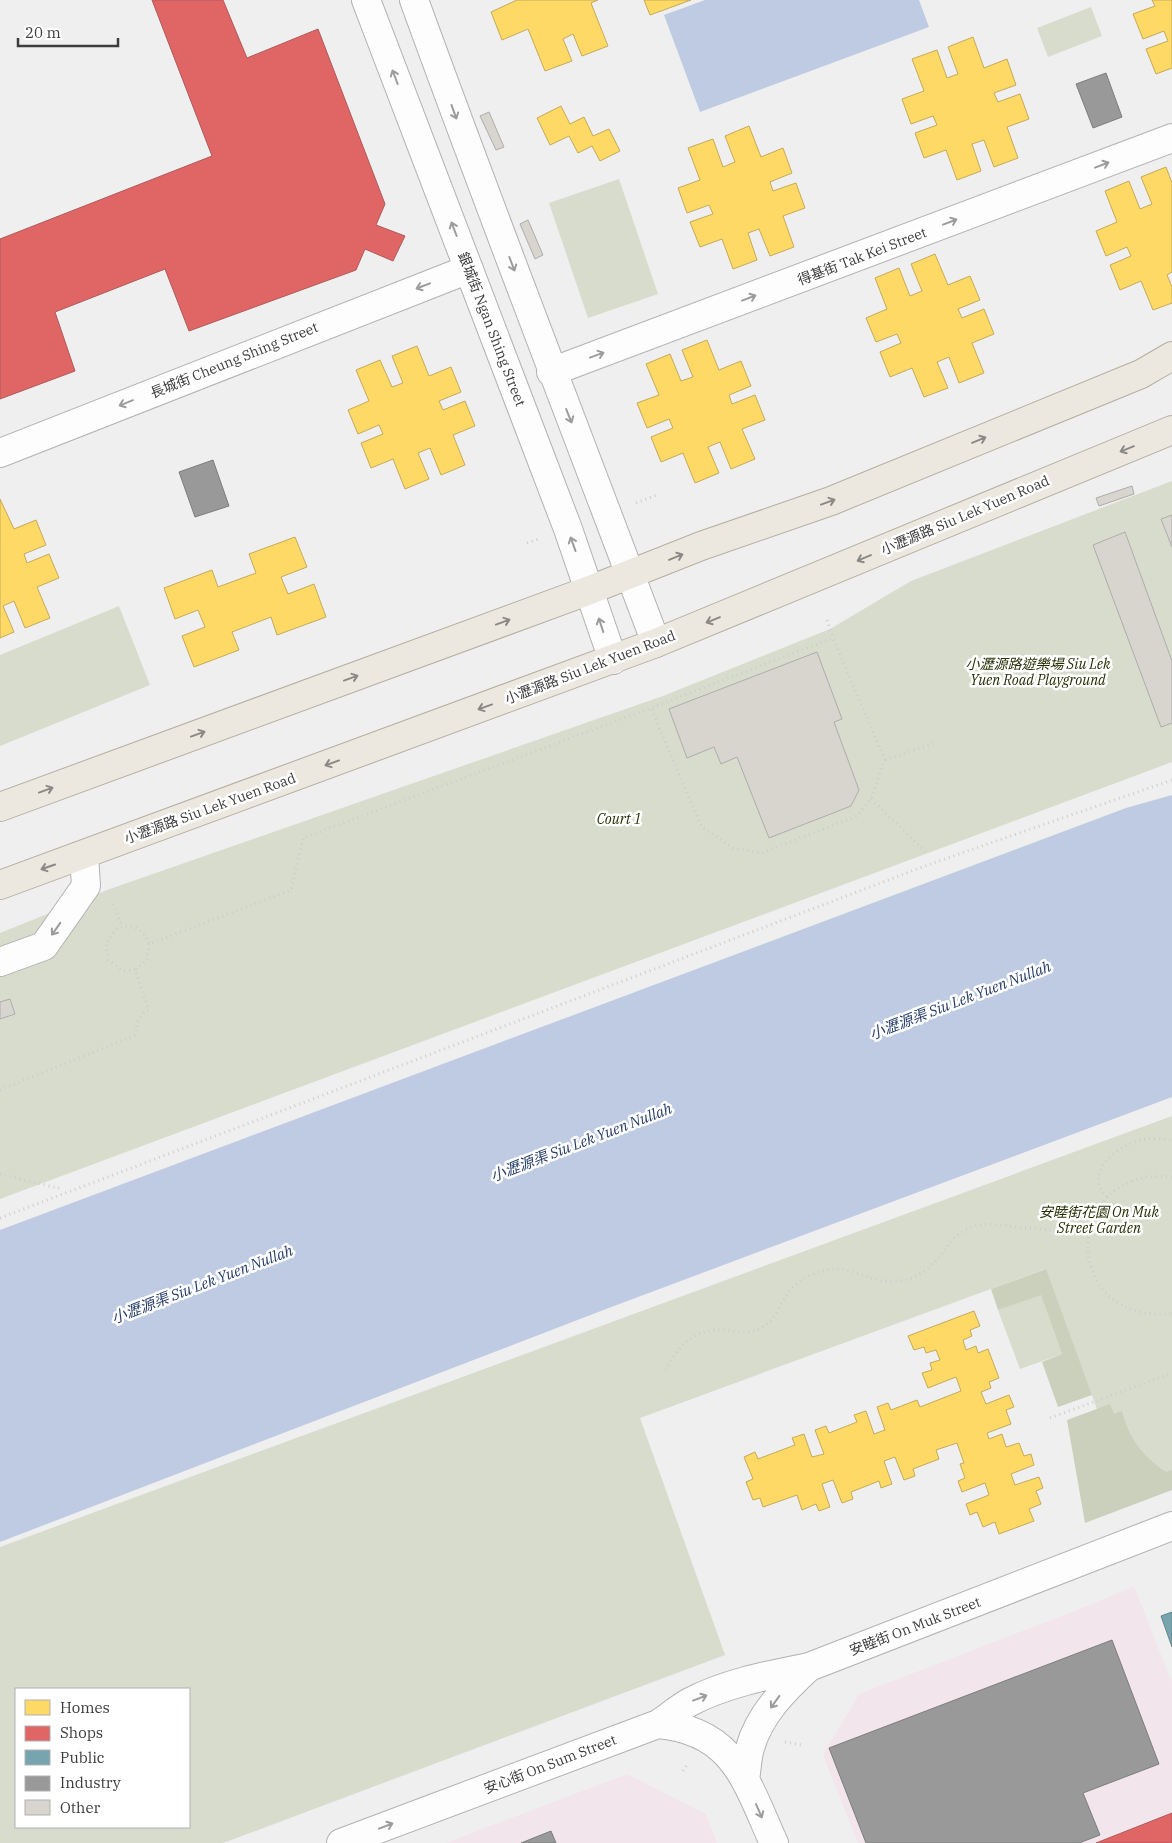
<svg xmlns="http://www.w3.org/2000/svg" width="1172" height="1843" viewBox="0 0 1172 1843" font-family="'IBM Plex Serif','Noto Sans TC',serif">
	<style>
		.industrial { fill: #f2e5ec }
		.green { fill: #d7dccc; fill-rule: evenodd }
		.forest { fill: #cad0bc }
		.water { fill: #bfcbe2 }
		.homes { fill: #ffd966; stroke: #c4aa5a }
		.shops { fill: #e06666; stroke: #af595a }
		.public { fill: #76a5af; stroke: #65868d }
		.industry { fill: #999; stroke: #7d7d7d }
		.building { fill: #d8d4ce; stroke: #adadad }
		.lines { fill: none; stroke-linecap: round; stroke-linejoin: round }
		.minor-casing { stroke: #b1b1b1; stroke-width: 30 }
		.major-casing { stroke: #b5afa0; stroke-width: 30 }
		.path { stroke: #cdcdce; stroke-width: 3; stroke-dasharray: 1 4; stroke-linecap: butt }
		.minor { stroke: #fdfdfd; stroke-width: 28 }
		.major { stroke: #ece8e0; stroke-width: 28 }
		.oneway { stroke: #9c9c9d }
		.oneway2 { stroke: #8b8986 }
		.labels { text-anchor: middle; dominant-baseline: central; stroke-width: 5; stroke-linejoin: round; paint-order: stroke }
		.street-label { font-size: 14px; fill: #3c3c3d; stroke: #fff }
		.park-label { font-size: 14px; font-style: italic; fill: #262f04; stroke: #fff }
		.water-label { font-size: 15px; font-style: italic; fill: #273e69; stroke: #fff }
	</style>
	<rect width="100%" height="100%" fill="#efefef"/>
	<path class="industrial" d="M1134,1586L1172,1683V1813L1096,1843H858L823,1755L859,1694L1093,1604Z
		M627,1774L706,1814L717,1843H446Z"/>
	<path class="green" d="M1091,7L1102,36L1048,57L1037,28Z
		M619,179L658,294L588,318L549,203Z
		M1172,481V762L0,1199V933L107,890L663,696L830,629L911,581Z
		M119,606L150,685L0,746V655Z
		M1172,1116V1490L1097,1409L1045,1269L640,1418L725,1655L223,1843H0V1547ZM16,1689H189V1827H16Z
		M1041,1294L1062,1354L1020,1369L998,1310Z"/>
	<path class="forest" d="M1046,1269L1092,1395L1058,1407L1042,1362L1062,1354L1041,1295L998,1310L991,1289Z
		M1110,1404L1114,1414L1122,1411C1129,1438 1142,1456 1166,1472L1172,1470V1490L1085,1523L1067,1420Z"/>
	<path class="water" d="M705,0H919L929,27L700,112L664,15Z
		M1172,795V1097L606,1309L0,1542V1230L1126,808Z"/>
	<path class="homes" d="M517,0H598L591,3L608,46L582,56L573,34L563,39L572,61L545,71L528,29L502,40L491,12Z
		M644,0H691L650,15Z
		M1152,0H1172V68L1156,74L1146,49L1168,41L1164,31L1143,39L1133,14L1155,6Z
		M973,37L984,68L1007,59L1016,85L994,93L998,102L1020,94L1029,119L1007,127L1018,158L994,167L984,140L972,144L981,171L957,180L946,150L924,158L915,133L937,125L933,116L911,124L902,99L924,91L912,59L937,50L947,78L958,74L948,47Z
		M561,106L570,124L584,117L593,136L609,129L620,151L600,161L592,146L578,153L569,136L550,145L537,118Z
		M749,126L761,157L783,148L792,173L770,182L773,191L796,183L805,208L783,216L794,247L770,256L759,229L748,233L757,260L733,269L722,239L700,247L690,222L713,214L709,205L687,213L678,188L700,180L688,148L713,139L723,167L735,162L725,136Z
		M1166,167L1172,183V272L1167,275L1172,287V303L1153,310L1141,281L1120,290L1110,265L1131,256L1127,247L1106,256L1096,231L1117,222L1105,191L1129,181L1140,209L1152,204L1141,177Z
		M935,254L948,285L970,276L980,300L958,309L962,318L984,309L994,334L972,343L984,373L959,383L949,357L937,362L948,388L924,397L912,368L890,377L880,352L901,343L897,334L876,342L866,318L887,309L875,278L899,268L910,296L922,291L911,264Z
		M707,340L719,370L741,361L751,386L729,395L732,404L755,395L765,420L742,429L755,459L731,469L720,442L708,447L719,473L695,483L683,453L661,462L651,437L673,428L669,419L647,428L637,403L659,395L646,364L670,354L681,381L693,377L682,350Z
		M417,346L429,376L451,367L461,392L439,401L443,410L465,401L475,426L453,435L465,465L441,475L430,448L418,453L429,479L405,489L393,459L371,468L361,443L383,434L379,425L358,434L348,410L369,401L356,370L380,360L392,387L403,383L392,356Z
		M0,499L14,529L36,520L46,545L24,554L27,563L49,554L59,578L37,587L50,618L25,628L14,601L3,606L14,632L0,638Z
		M295,537L307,567L281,577L288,594L314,584L326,617L277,635L271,617L232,632L239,650L194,667L182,636L205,627L198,610L175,619L164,588L212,570L218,587L256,573L249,554Z
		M974,1311L980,1326L970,1330L972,1336L963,1340L966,1350L976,1346L978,1353L988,1349L999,1378L989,1382L991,1388L981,1392L986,1404L1009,1395L1014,1407L1006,1410L1011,1424L987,1433L989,1439L1002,1434L1006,1447L1019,1443L1024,1456L1031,1454L1034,1465L1011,1474L1015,1485L1039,1477L1043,1488L1036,1491L1041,1504L1029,1509L1034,1521L999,1534L995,1522L983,1527L977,1512L970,1515L966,1504L989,1495L985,1483L962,1492L958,1481L965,1478L960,1464L964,1463L957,1443L936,1450L939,1459L913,1469L915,1476L904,1480L895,1457L884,1461L892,1484L881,1488L879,1481L851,1492L853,1499L842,1503L833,1480L822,1484L830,1507L819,1511L816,1504L802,1510L797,1495L763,1507L760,1498L753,1500L746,1482L753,1479L744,1457L755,1452L758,1459L795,1445L792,1438L804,1434L812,1457L824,1454L815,1430L826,1426L829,1433L857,1422L854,1415L866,1411L874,1434L885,1430L877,1407L888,1403L891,1410L917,1400L920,1407L961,1391L956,1377L928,1388L922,1373L932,1370L930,1363L940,1360L936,1350L926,1353L924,1347L914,1350L908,1336Z"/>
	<path class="shops" d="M152,0H223L247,58L318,29L385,204L376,225L405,236L393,261L365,249L356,270L189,331L165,269L55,312L75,371L0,399V239L212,156Z
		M1172,1813V1843H1096Z"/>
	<path class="public" d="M1172,1612V1647L1161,1616Z"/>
	<path class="industry" d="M1106,73L1122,117L1093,128L1076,84Z
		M213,460L229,506L195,517L179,472Z
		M1112,1640L1159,1764L1083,1793L1100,1835L1079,1843H866L829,1748Z
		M551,1831L556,1843H521Z"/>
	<path class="building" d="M489,112L504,147L496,150L480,116Z
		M528,220L543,255L535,259L520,224Z
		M1132,486L1134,494L1099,506L1096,498Z
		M1172,515V547L1161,519Z
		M1125,532L1172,661V723L1161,727L1093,545Z
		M817,652L842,719L834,722L859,790L851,806L769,838L737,757L721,764L714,747L687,758L669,709Z
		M10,999L15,1014L0,1019V1002Z"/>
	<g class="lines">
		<defs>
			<path id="minor" d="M366,0L568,529L613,660
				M414,0C492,215 575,428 656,643
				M551,372L1172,138
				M0,453L469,269
				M0,962L44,946L86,886L84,855
				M658,1724C669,1717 679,1708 690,1702C726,1683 769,1675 809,1667L1172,1526
				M745,1779C747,1769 747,1758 750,1748C759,1715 784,1690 809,1667
				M341,1843L658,1724C735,1731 746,1782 774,1843"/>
			<path id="major" d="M0,807L590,590L701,546L831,501L1141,374L1172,356
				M0,885L656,643L1172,430"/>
		</defs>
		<use href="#minor" class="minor-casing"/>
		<use href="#major" class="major-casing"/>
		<path class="path" d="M636,503L659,494
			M527,543L539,539
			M827,620L833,638
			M885,760L936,743
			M871,799L928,854
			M113,904L122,926
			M135,970L123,971L108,960L106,943L116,929C131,923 144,928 149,944L291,890L303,838L651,708L701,826L733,848L761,853L857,816L871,799L885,760L833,638L651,708
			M0,1090L136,1035C137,1022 138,1016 149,1010L135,970L147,960L149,944
			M0,1174L62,1189
			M1172,1177C1063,1165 1056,1323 1172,1314
			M1107,1197C1083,1175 1114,1148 1137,1141C1148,1138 1161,1138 1172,1140
			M0,1218L933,863L1172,780
			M666,1370C678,1344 697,1327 727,1330C739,1332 749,1334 761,1328C777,1320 779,1303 790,1290C800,1279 813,1273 826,1270C855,1263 875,1291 911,1278C949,1264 944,1226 988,1224L1088,1234
			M1050,1418L1172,1373
			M785,1742L801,1745
			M683,1771L688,1763"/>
		<use href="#minor" class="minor"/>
		<use href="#major" class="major"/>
	</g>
	<defs><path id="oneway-shaft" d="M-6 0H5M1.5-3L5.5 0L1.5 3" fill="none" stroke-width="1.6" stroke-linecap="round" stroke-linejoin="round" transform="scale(1.25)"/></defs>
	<g class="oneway">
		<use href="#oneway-shaft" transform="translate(395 77) rotate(-111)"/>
		<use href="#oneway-shaft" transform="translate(454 112) rotate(70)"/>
		<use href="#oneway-shaft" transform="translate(1102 165) rotate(-21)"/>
		<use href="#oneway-shaft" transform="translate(950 222) rotate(-21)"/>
		<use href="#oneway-shaft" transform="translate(454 229) rotate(-111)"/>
		<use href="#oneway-shaft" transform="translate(512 264) rotate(69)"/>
		<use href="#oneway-shaft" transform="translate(423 286) rotate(159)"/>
		<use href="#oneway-shaft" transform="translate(749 298) rotate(-21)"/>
		<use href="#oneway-shaft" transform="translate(597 355) rotate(-20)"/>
		<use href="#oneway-shaft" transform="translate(126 403) rotate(158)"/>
		<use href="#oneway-shaft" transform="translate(569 416) rotate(68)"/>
		<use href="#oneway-shaft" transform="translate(573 544) rotate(-110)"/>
		<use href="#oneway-shaft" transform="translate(601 625) rotate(-108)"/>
		<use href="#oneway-shaft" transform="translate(56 929) rotate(125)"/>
		<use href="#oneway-shaft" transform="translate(700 1698) rotate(-21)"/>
		<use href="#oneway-shaft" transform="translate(775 1702) rotate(126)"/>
		<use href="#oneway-shaft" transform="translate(759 1811) rotate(66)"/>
		<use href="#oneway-shaft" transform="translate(386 1826) rotate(-21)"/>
	</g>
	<g class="oneway2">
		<use href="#oneway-shaft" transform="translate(979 440) rotate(-22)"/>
		<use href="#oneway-shaft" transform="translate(1127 449) rotate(158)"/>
		<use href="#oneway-shaft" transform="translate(828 502) rotate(-20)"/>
		<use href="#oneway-shaft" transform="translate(676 557) rotate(-22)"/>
		<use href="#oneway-shaft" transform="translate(864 558) rotate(157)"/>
		<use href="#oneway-shaft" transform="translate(713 620) rotate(158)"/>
		<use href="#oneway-shaft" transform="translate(503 622) rotate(-20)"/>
		<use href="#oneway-shaft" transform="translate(351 678) rotate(-20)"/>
		<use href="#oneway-shaft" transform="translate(485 707) rotate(160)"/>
		<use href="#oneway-shaft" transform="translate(198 734) rotate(-20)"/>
		<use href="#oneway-shaft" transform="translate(332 763) rotate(160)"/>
		<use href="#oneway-shaft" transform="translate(46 790) rotate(-20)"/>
		<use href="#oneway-shaft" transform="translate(48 867) rotate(161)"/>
	</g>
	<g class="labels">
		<g class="street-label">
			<text transform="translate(862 256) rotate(-21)">得基街 Tak Kei Street</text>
			<text transform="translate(492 329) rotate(69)">銀城街 Ngan Shing Street</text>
			<text transform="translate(234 360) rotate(-22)">長城街 Cheung Shing Street</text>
			<text transform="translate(965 515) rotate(-23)">小瀝源路 Siu Lek Yuen Road</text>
			<text transform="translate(590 667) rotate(-21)">小瀝源路 Siu Lek Yuen Road</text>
			<text transform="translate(210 808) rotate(-20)">小瀝源路 Siu Lek Yuen Road</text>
			<text transform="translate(915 1626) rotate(-21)">安睦街 On Muk Street</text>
			<text transform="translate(550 1764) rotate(-21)">安心街 On Sum Street</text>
		</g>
		<g class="park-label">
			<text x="1038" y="664">小瀝源路遊樂場 Siu Lek<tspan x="1038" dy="16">Yuen Road Playground</tspan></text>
			<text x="619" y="819">Court 1</text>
			<text x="1099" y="1212">安睦街花園 On Muk<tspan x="1099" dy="16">Street Garden</tspan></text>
		</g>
		<g class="water-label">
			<text transform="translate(960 1000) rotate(-21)">小瀝源渠 Siu Lek Yuen Nullah</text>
			<text transform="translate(581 1142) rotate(-21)">小瀝源渠 Siu Lek Yuen Nullah</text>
			<text transform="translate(202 1284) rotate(-21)">小瀝源渠 Siu Lek Yuen Nullah</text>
		</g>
	</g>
	<rect x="15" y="1688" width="175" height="140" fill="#ffffff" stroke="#b1b1b1"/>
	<rect x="25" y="1700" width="25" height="15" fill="#ffd966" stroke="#b1b1b1"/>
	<text x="60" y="1713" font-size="15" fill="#3c3c3d">Homes</text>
	<rect x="25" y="1726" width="25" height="15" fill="#e06666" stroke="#b1b1b1"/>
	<text x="60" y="1738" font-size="15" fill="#3c3c3d">Shops</text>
	<rect x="25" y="1750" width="25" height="15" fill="#76a5af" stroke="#b1b1b1"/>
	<text x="60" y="1763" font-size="15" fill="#3c3c3d">Public</text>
	<rect x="25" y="1776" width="25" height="15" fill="#999999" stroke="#b1b1b1"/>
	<text x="60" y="1788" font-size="15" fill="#3c3c3d">Industry</text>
	<rect x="25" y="1800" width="25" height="15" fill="#d8d4ce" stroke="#b1b1b1"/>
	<text x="60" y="1813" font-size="15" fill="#3c3c3d">Other</text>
	<path d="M18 38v8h100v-8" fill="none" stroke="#3c3c3d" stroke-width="2.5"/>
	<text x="25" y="38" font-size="15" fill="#3c3c3d" stroke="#ffffff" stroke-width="4" paint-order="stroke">20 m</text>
</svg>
